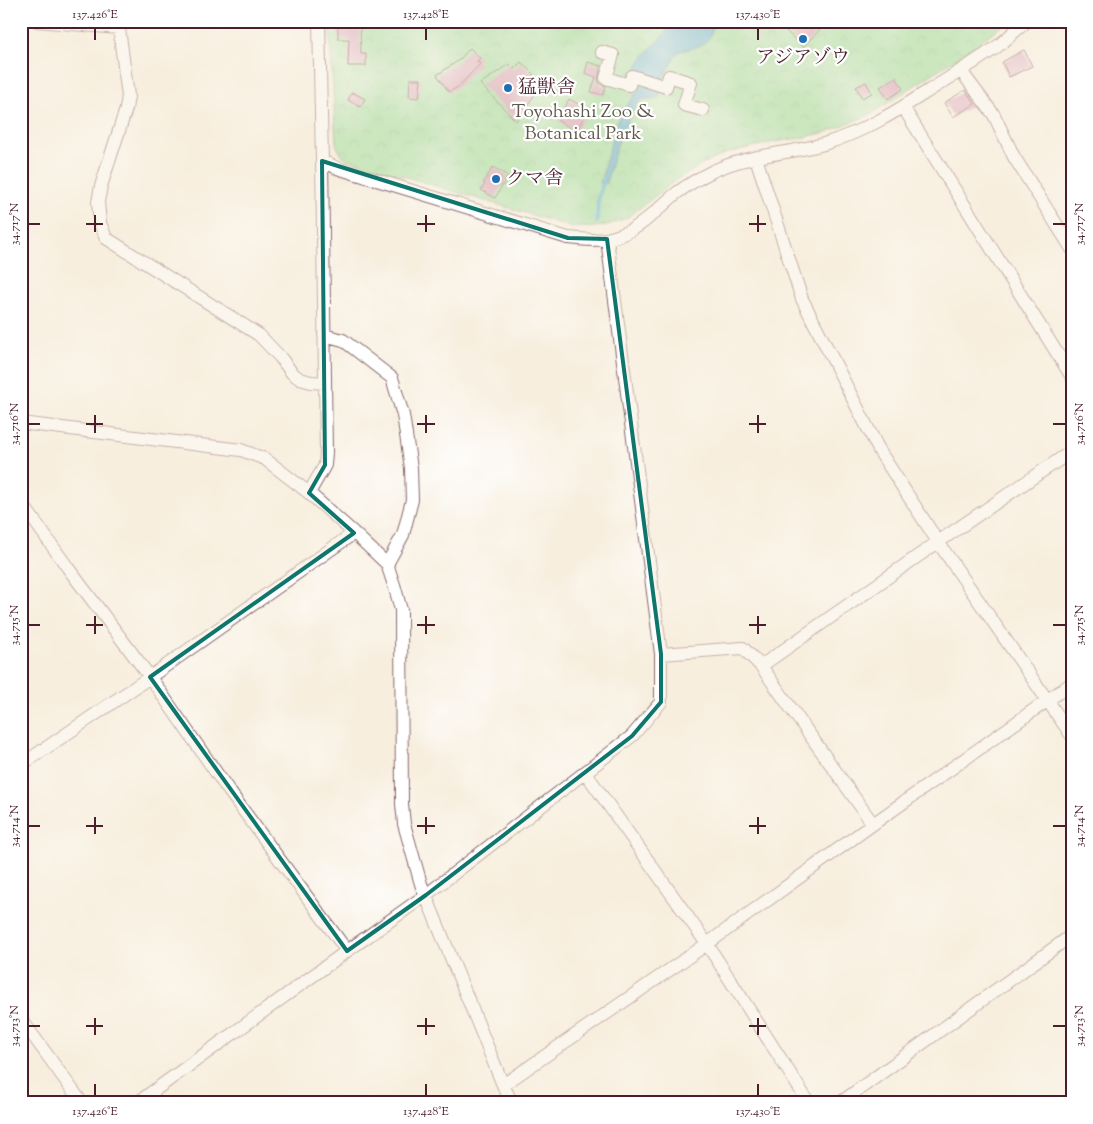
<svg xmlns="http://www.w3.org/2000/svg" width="1093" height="1124" viewBox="0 0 1093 1124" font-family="'Sorts Mill Goudy','Noto Serif JP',serif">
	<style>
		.park { fill: url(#park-crowns); stroke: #6f7e62 }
		.water { fill: #4facce; stroke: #4c667c }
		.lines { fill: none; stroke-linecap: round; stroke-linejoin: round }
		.stream { stroke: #4facce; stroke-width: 4 }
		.building { fill: #d191b0 }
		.minor-casing { stroke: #87676a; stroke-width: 14 }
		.minor { stroke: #fff; stroke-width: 12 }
		.marked { fill: none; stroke: #0f766e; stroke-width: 4; stroke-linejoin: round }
		.ticks { fill: none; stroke: #4a1f2b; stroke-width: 2 }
		.poi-dot { fill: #1f6fb2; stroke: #fff; stroke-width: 2 }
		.labels { text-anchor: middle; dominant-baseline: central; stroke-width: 4.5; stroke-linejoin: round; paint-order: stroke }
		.poi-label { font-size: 19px; fill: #4a1f2b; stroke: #fff; text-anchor: start }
		.park-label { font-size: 19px; fill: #60584c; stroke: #fff }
		.neatline { fill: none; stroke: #4a1f2b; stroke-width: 2 }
		.ticks-label { font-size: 12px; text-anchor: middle; fill: #4a1f2b }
	</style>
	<defs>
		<pattern id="park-crowns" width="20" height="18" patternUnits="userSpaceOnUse" patternTransform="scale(1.25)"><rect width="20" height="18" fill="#94dd98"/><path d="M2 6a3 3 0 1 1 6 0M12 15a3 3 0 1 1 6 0" fill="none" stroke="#81bd83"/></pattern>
	</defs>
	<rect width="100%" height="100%" fill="#fff"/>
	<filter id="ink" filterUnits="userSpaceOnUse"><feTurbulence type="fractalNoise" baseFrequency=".02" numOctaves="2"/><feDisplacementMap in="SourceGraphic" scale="10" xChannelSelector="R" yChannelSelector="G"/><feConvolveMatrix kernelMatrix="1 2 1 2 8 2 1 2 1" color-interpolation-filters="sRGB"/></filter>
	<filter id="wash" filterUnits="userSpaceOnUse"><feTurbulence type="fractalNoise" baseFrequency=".0096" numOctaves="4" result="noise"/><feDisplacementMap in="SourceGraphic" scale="20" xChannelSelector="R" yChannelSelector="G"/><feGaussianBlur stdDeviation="1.12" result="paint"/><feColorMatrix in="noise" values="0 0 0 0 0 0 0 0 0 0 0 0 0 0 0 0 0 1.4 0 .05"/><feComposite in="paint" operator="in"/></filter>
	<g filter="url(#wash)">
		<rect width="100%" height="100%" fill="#f7eede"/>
		<path class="park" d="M329,21H1009L955,59L871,114L827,132L801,138L774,142L727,153L703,164L676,180L628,217C610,226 592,229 572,227L347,159C341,155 338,150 336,143Z"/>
		<path class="water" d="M673,21H714C711,44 701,47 680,51L674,57L670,67L664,75L662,81L659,97L657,99H642C634,106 631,114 627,122C617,141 612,162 606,183H600L617,122L622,111L632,99L639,88L633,83C637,57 646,55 662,37C666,33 669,27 673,21Z"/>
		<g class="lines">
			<path class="stream" d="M597,222L598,199L604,179"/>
		</g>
		<g id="blocks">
			<path class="building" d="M338,21H360L361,54H366V66H348L349,39H338Z
				M796,21H828L803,47L786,31Z
				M470,48L480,58L477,61L480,64L458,87L449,92L437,75L459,60Z
				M1024,50L1032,66L1009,77L1002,62Z
				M521,62L542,83L534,91L536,93L516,121L480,84L509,64L514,69Z
				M588,62L601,66L598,79L600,84L606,86L603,95L591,92L596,77L585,73Z
				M896,77L903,89L888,99L880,87Z
				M410,79H421L419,98L409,97Z
				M866,82L872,93L862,98L856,87Z
				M965,90L975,104L953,117L944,103Z
				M352,92L365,99L360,107L348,100Z
				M569,99L582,106L578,114L584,117L577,131L558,121Z
				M493,167L508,176L495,198L481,190L485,184L483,183Z"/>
		</g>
	</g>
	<g filter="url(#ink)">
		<use href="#blocks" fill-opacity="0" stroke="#87676a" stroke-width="1"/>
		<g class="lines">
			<defs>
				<path id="minor" d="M37,21L119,28
					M118,21L128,96L126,109L101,186L98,202L100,223L106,238L259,335L280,357L292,373L300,379L311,382L325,383
					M602,52L613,55L606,78L629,85L632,76L666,87L669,76L691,83L684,105L703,110
					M961,71L994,115L1014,157L1072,249
					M903,107L1072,377
					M756,158L802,299L880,452L938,542L1072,736
					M322,161L337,168L568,238C586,240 603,242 620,235C643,227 659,207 678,192C689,184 701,177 713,171C749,154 790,154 827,143C862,132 894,113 925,93C949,78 974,63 998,46C1008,38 1017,29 1027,21
					M324,335L343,340L392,378L403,415L411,468L412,500L403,535L387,564
					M21,423L241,450L265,459L309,493L354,533L387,564L395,588L401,610L402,804L404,824L421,884L503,1085L512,1103
					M309,493L325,465L326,452L322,161L319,21
					M21,502L68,568L150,677L229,791L347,951
					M661,654L743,648L761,666L873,824
					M761,666L938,542L1072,451
					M21,765L150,677L354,533
					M585,772L707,944L809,1103
					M21,1019L82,1103
					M503,1085L707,944L873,824L1072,683
					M137,1103L347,951L426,895L632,736L661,702V654L607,239
					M840,1103L1072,935"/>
			</defs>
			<use href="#minor" class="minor-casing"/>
			<use href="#minor" class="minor"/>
		</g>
	</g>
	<path d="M0 0H1093V1124H0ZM322,161L568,238L607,239L661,654V702L632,736L426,895L347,951L150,677L354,533L309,493L325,465Z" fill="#f7eede" fill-opacity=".55" fill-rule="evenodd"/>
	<path class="marked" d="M322,161L568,238L607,239L661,654V702L632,736L426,895L347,951L150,677L354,533L309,493L325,465Z"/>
	<path class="ticks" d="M95,28V40M426,28V40M758,28V40M95,215V232M426,215V232M758,215V232M28,224H40M86,224H103M417,224H435M749,224H766M1053,224H1066M95,415V433M426,415V433M758,415V433M28,424H40M86,424H103M417,424H435M749,424H766M1053,424H1066M95,616V634M426,616V634M758,616V634M28,625H40M86,625H103M417,625H435M749,625H766M1053,625H1066M95,817V834M426,817V834M758,817V834M28,826H40M86,826H103M417,826H435M749,826H766M1053,826H1066M95,1018V1035M426,1018V1035M758,1018V1035M28,1026H40M86,1026H103M417,1026H435M749,1026H766M1053,1026H1066M95,1084V1096M426,1084V1096M758,1084V1096"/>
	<g class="poi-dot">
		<circle cx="803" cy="39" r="5"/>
		<circle cx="508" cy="88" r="5"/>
		<circle cx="496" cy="179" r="5"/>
	</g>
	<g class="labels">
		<g class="poi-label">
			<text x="803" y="58" text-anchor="middle">アジアゾウ</text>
			<text x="518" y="88">猛獣舎</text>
			<text x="506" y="179">クマ舎</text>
		</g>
		<g class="park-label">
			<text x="583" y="112">Toyohashi Zoo &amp;<tspan x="583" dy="22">Botanical Park</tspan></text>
		</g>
	</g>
	<rect width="1093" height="1124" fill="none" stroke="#fff" stroke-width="55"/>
	<rect x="28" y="28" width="1038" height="1068" class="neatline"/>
	<g class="ticks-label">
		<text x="95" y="18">137.426°E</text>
		<text x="426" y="18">137.428°E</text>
		<text x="758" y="18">137.430°E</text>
		<text transform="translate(14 224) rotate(-90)" y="4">34.717°N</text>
		<text transform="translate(1079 224) rotate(-90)" y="4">34.717°N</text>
		<text transform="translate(14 424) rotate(-90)" y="4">34.716°N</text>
		<text transform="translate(1079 424) rotate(-90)" y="4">34.716°N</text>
		<text transform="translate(14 625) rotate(-90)" y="4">34.715°N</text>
		<text transform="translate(1079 625) rotate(-90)" y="4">34.715°N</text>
		<text transform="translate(14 826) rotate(-90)" y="4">34.714°N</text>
		<text transform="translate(1079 826) rotate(-90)" y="4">34.714°N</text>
		<text transform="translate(14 1026) rotate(-90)" y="4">34.713°N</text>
		<text transform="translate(1079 1026) rotate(-90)" y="4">34.713°N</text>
		<text x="95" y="1115">137.426°E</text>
		<text x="426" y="1115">137.428°E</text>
		<text x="758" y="1115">137.430°E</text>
	</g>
</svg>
